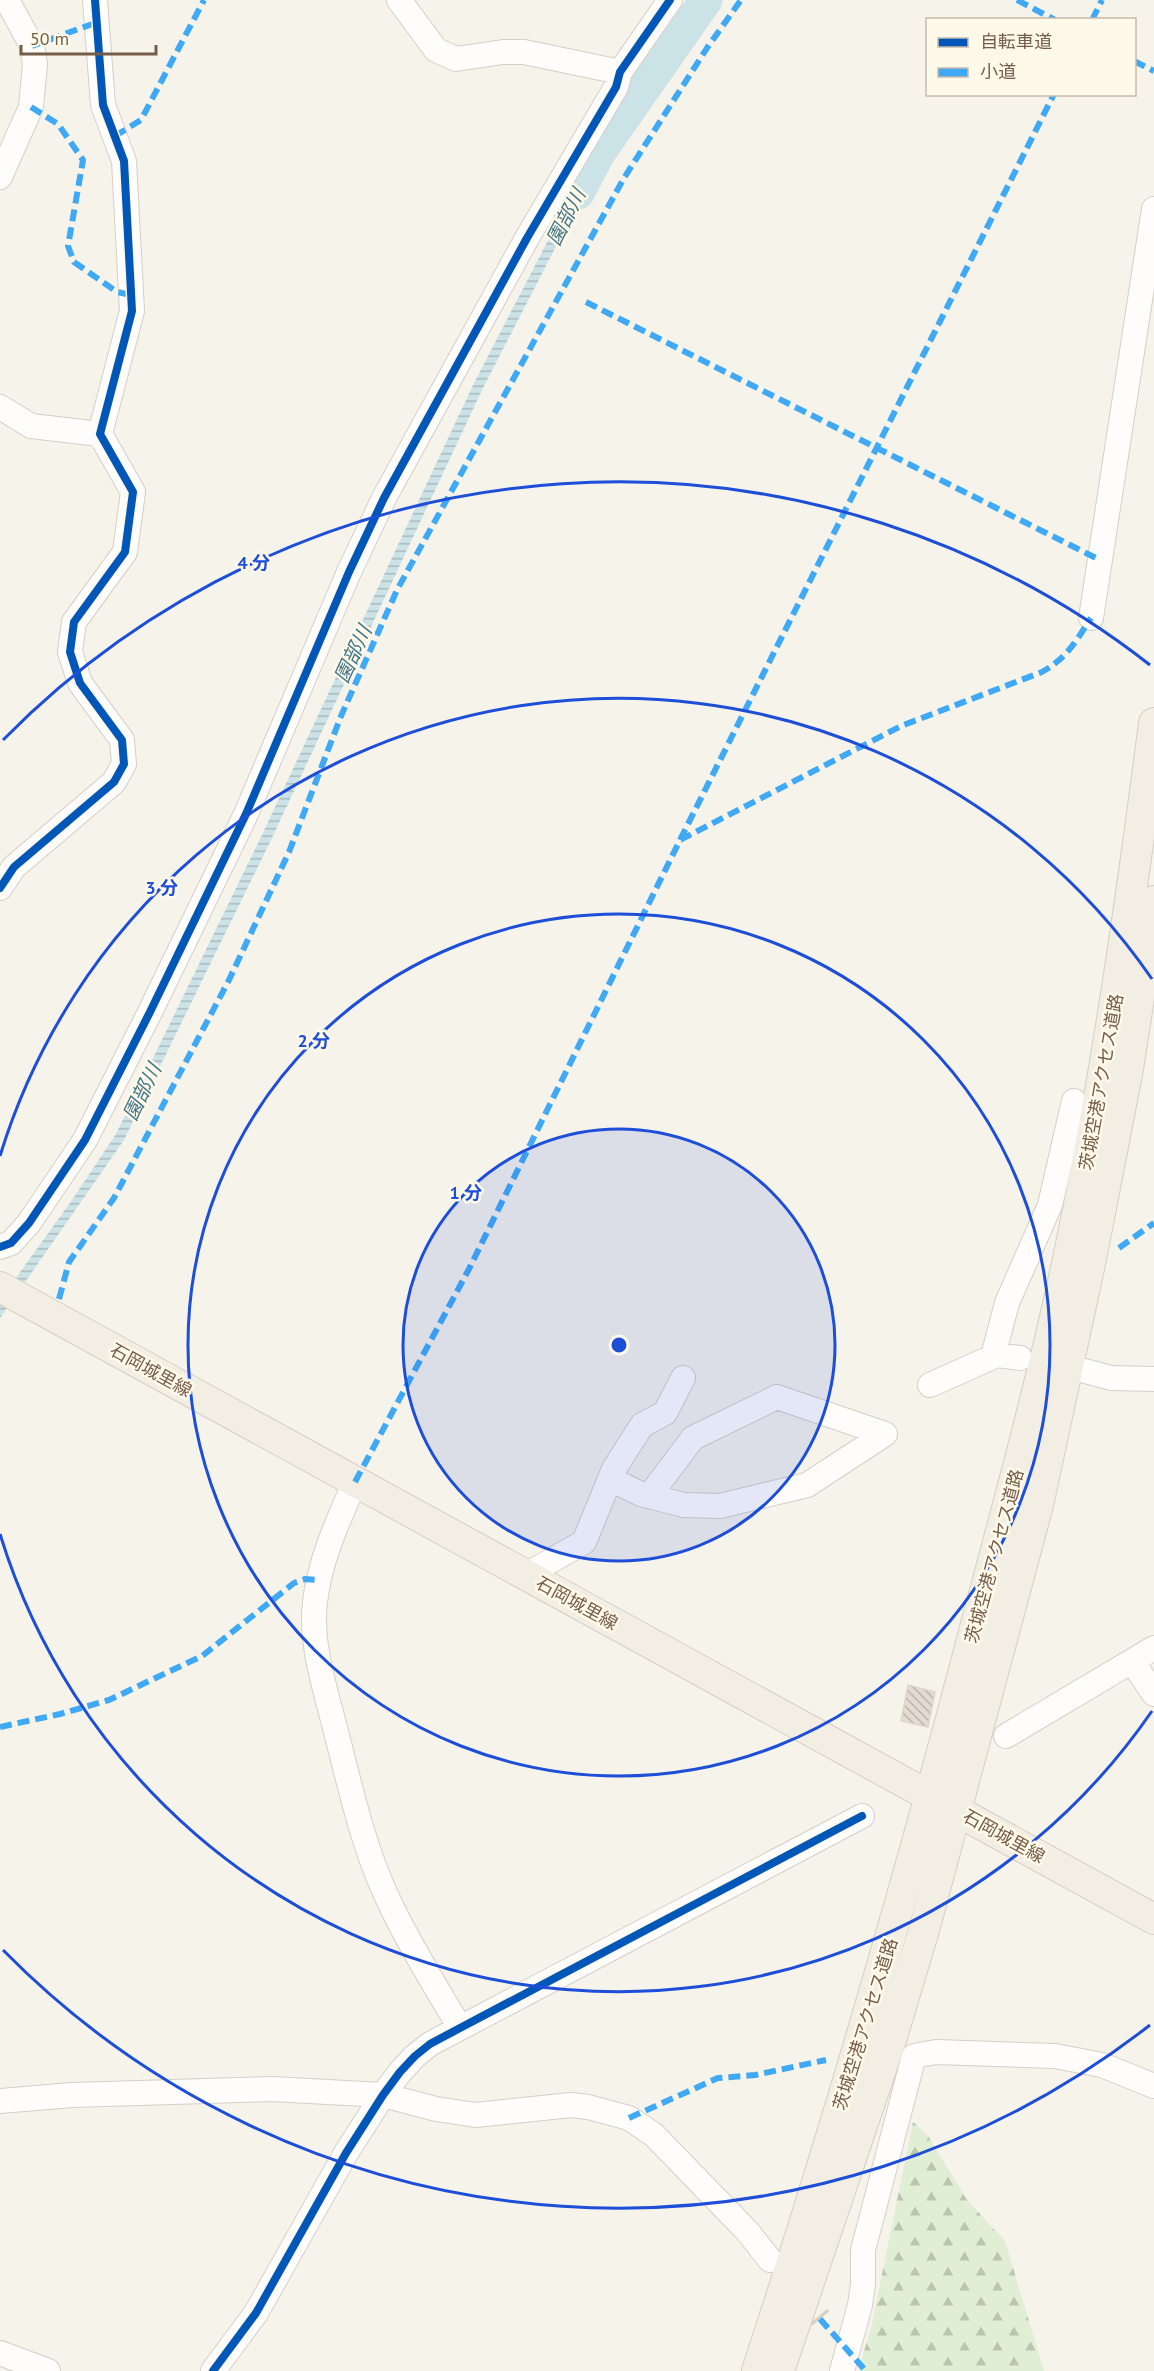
<svg xmlns="http://www.w3.org/2000/svg" width="1154" height="2371" viewBox="0 0 1154 2371" font-family="'PT Sans','Noto Sans JP',sans-serif">
	<style>
		.forest { fill: url(#forest-firs) }
		.water { fill: url(#water-rules) }
		.lines { fill: none; stroke-linecap: round; stroke-linejoin: round }
		.river { stroke: #cbe2e7; stroke-width: 33 }
		.building { fill: url(#building-back-hatch); stroke: #dfd6cc; stroke-width: 1.5 }
		.minor-tunnel { stroke: #d6cec2; stroke-width: 24; stroke-dasharray: 24 12; stroke-linecap: butt }
		.minor-casing { stroke: #d5cfc6; stroke-width: 26 }
		.major-casing { stroke: #d5cec6; stroke-width: 32 }
		.minor { stroke: #fefdfc; stroke-width: 24 }
		.major { stroke: #f2eee4; stroke-width: 30 }
		.quiet { stroke: #3fa9f5; stroke-width: 6; stroke-dasharray: 12 6; stroke-linecap: butt }
		.cycleway-casing { stroke: #fff9ea; stroke-width: 11 }
		.cycleway { stroke: #0057b8; stroke-width: 8 }
		.ring { fill: none; stroke: #1d4ed8; stroke-width: 3 }
		.labels { text-anchor: middle; dominant-baseline: central; stroke-width: 5; stroke-linejoin: round; paint-order: stroke }
		.street-label { font-size: 18px; fill: #755d49; stroke: #fff9ea }
		.water-label { font-size: 20px; font-style: italic; fill: #427689; stroke: #fff9ea }
		.centre { fill: #1d4ed8; stroke: #fff9ea; stroke-width: 3 }
		.ring-label { font-size: 18px; text-anchor: middle; font-weight: bold; fill: #1d4ed8; stroke: #fff9ea; stroke-width: 5; stroke-linejoin: round; paint-order: stroke }
	</style>
	<defs>
		<pattern id="forest-firs" width="22" height="20" patternUnits="userSpaceOnUse" patternTransform="scale(1.5)"><rect width="22" height="20" fill="#e0eed4"/><path d="M5 1l3.5 6h-7zM16 11l3.5 6h-7z" fill="#bac4ae"/></pattern>
		<pattern id="water-rules" width="6" height="5" patternUnits="userSpaceOnUse" patternTransform="scale(1.5)"><rect width="6" height="5" fill="#cbe2e7"/><path d="M0 2.5h6" fill="none" stroke="#a9babd"/></pattern>
		<pattern id="building-back-hatch" width="6" height="6" patternUnits="userSpaceOnUse" patternTransform="scale(1.5)"><rect width="6" height="6" fill="#e3dbd1"/><path d="M-1 5l2 2M0 0l6 6M5-1l2 2" fill="none" stroke="#bdb5ac"/></pattern>
	</defs>
	<rect width="100%" height="100%" fill="#f6f3ea"/>
	<path class="forest" d="M913,2122L928,2136L967,2200L1005,2241L1044,2371H858L871,2328Z"/>
	<path class="water" d="M595,150L603,155L483,388L270,842L124,1140L0,1318V1300L72,1200L116,1134L261,837L474,383Z"/>
	<g class="lines">
		<path class="river" d="M578,193L599,153L706,0"/>
	</g>
	<path class="building" d="M908,1685L935,1692L928,1727L901,1721Z"/>
	<g class="lines">
		<path class="minor-tunnel" d="M795,2289L820,2319"/>
		<defs>
			<path id="minor" d="M399,0L436,50L456,59L503,52H524L620,72
				M0,177L31,107L35,64L32,46L7,0
				M0,407L31,426L100,434
				M1091,618L1154,209
				M0,888L14,867L114,782L124,764L122,740L80,683L70,652L74,622L125,552L133,492L100,434L132,311L124,161L103,105L95,0
				M0,1247L11,1243L29,1223L85,1140L150,1012L246,814L349,572L384,498L527,238L616,87L620,72L670,0
				M993,1356L1007,1303L1050,1205L1074,1101
				M1085,1371L1111,1378L1154,1379
				M930,1385L997,1355L1020,1358
				M610,1479L641,1494L684,1505L720,1506L807,1485L885,1434L777,1397L693,1438L650,1495
				M355,1482C338,1521 320,1559 315,1602C310,1644 325,1688 335,1728C350,1785 362,1844 387,1897C408,1943 435,1985 460,2028
				M526,1575L584,1542L614,1469L642,1425L665,1413L683,1378
				M1132,1661L1154,1694
				M1006,1736L1154,1648
				M0,2101L72,2095L272,2089L383,2095L436,2109L476,2115L571,2105L588,2107L629,2118L654,2135L748,2232L770,2260
				M0,2353L48,2371
				M213,2371L256,2313L346,2153L383,2095L400,2072L415,2056L430,2044L460,2028L862,1816
				M842,2371L860,2305L863,2284V2250L914,2056L936,2052L1055,2056L1102,2065L1154,2086"/>
			<path id="major" d="M0,1287L1154,1919
				M757,2371C835,2133 905,1893 969,1651C1004,1519 1041,1387 1069,1254C1106,1078 1131,901 1154,723
				M779,2371L891,2040L924,1930L1038,1505L1091,1259L1128,1069L1154,901"/>
		</defs>
		<use href="#minor" class="minor-casing"/>
		<use href="#major" class="major-casing"/>
		<use href="#minor" class="minor"/>
		<use href="#major" class="major"/>
		<path class="quiet" d="M1017,0L1055,20
			M1092,20L1102,0
			M32,46L95,23
			M1134,61L1154,71
			M31,107L58,124L83,160L68,246L74,262L117,292L131,295
			M115,136L141,120L204,0
			M586,302L1100,560
			M680,840L1054,94
			M1119,1248L1154,1223
			M59,1299L69,1262L114,1198L229,980L289,852L341,716L397,590L624,178L707,48L741,0
			M355,1482L469,1269L680,840L901,726L1042,672C1068,657 1075,642 1091,618
			M0,1727L60,1714L109,1700L202,1656L294,1583L305,1579L318,1580
			M629,2118L718,2078L755,2075L826,2060
			M820,2319L866,2371"/>
		<defs>
			<path id="cycleway" d="M0,888L14,867L114,782L124,764L122,740L80,683L70,652L74,622L125,552L133,492L100,434L132,311L124,161L103,105L95,0
				M0,1247L11,1243L29,1223L85,1140L150,1012L246,814L349,572L384,498L527,238L616,87L620,72L670,0
				M213,2371L256,2313L346,2153L383,2095L400,2072L415,2056L430,2044L460,2028L862,1816"/>
		</defs>
		<use href="#cycleway" class="cycleway-casing"/>
		<use href="#cycleway" class="cycleway"/>
	</g>
	<circle cx="619" cy="1345" r="216" fill="#1d4ed8" fill-opacity=".12"/>
	<g class="ring">
		<circle cx="619" cy="1345" r="216"/>
		<circle cx="619" cy="1345" r="431"/>
		<path d="M1152 1711A647 647 0 0 1 0 1534M0 1156A647 647 0 0 1 1152 979"/>
		<path d="M1150 2025A863 863 0 0 1 3 1950M3 740A863 863 0 0 1 1150 665"/>
	</g>
	<g class="labels">
		<g class="street-label">
			<text transform="translate(1101 1082) rotate(-80)">茨城空港アクセス道路</text>
			<text transform="translate(151 1370) rotate(29)">石岡城里線</text>
			<text transform="translate(994 1556) rotate(-75)">茨城空港アクセス道路</text>
			<text transform="translate(577 1603) rotate(29)">石岡城里線</text>
			<text transform="translate(1004 1836) rotate(29)">石岡城里線</text>
			<text transform="translate(865 2024) rotate(-73)">茨城空港アクセス道路</text>
		</g>
		<g class="water-label">
			<text transform="translate(566 217) rotate(-63)">園部川</text>
			<text transform="translate(353 654) rotate(-65)">園部川</text>
			<text transform="translate(142 1092) rotate(-64)">園部川</text>
		</g>
	</g>
	<circle cx="619" cy="1345" r="9" class="centre"/>
	<g class="ring-label">
		<text x="254" y="569">4 分</text>
		<text x="162" y="894">3 分</text>
		<text x="314" y="1047">2 分</text>
		<text x="466" y="1199">1 分</text>
	</g>
	<rect x="926" y="18" width="210" height="78" fill="#fff9ea" stroke="#c8bbaa" stroke-width="1.5"/>
	<rect x="938" y="38" width="30" height="9" fill="#0057b8" stroke="#c8bbaa" stroke-width="1.5"/>
	<text x="980" y="48" font-size="18" fill="#755d49">自転車道</text>
	<rect x="938" y="68" width="30" height="9" fill="#3fa9f5" stroke="#c8bbaa" stroke-width="1.5"/>
	<text x="980" y="78" font-size="18" fill="#755d49">小道</text>
	<path d="M21 45v9h135v-9" fill="none" stroke="#755d49" stroke-width="3"/>
	<text x="30" y="45" font-size="18" fill="#755d49" stroke="#fff9ea" stroke-width="4.5" paint-order="stroke">50 m</text>
</svg>
